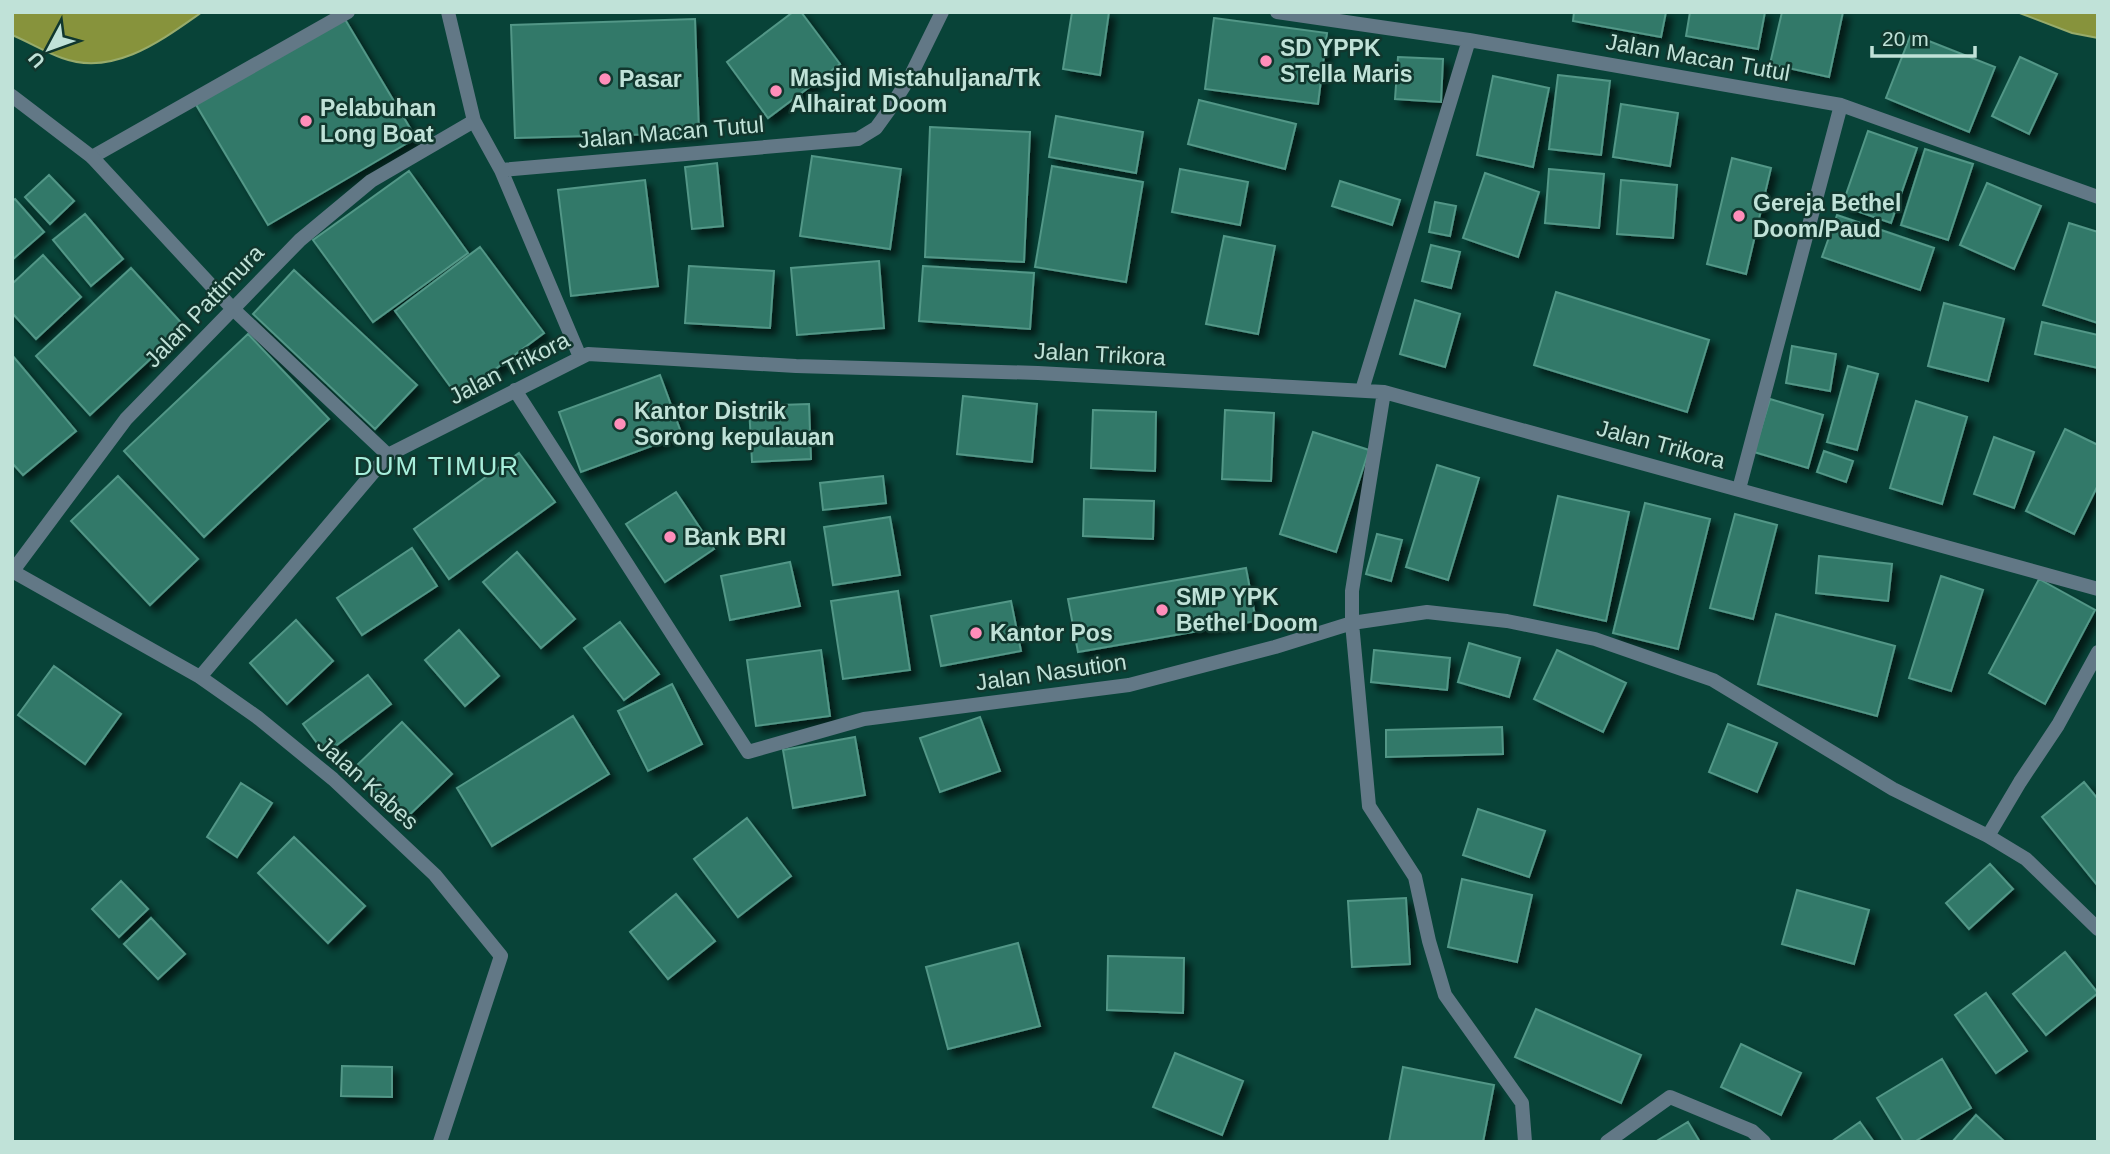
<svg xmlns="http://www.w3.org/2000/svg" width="2110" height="1154" viewBox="0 0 2110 1154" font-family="Arial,sans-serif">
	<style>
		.water { fill: #87933c; stroke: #98ab6b; stroke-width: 2 }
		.building { fill: #327969; stroke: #529787; stroke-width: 2; filter: url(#shadow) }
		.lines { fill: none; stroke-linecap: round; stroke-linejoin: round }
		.lane { stroke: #627886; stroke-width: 14 }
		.street { stroke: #627886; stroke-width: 14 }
		.poi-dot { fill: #ff8eba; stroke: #11372e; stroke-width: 2.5 }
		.labels { text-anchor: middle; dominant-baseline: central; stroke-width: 5; stroke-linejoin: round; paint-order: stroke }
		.poi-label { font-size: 23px; font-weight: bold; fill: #c0e2d8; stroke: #11372e; text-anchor: start }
		.street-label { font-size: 23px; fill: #c0e2d8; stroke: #11372e }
		.quarter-label { font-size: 26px; letter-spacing: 2px; fill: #a8efdc; stroke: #11372e }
	</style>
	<defs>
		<filter id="shadow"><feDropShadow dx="6" dy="6" stdDeviation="3.5" flood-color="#0009"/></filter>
	</defs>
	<rect width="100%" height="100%" fill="#084338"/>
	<path class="water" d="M12,12H202C162,40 114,77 62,58C45,52 29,42 12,35Z
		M2017,12H2098V38L2072,33Z"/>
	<path class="building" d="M793,12H801L840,64L768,118L727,62Z
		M1072,12H1109L1100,75L1063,69Z
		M1574,12H1666L1661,37L1573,21Z
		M1690,12H1765L1758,49L1686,36Z
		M1782,12H1843L1829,77L1770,64Z
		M343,16L416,138L268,225L195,103Z
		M1214,18L1327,33L1318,104L1205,89Z
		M695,19L699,133L515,138L511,25Z
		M1911,34L1995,67L1969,132L1886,98Z
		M1398,57L1443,59L1441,102L1395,99Z
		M2020,57L2057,74L2029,134L1992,116Z
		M1558,75L1610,81L1601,155L1549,149Z
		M1493,76L1549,88L1533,167L1477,155Z
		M1199,100L1296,124L1285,169L1188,144Z
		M1621,104L1678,113L1670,166L1613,157Z
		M1056,116L1143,132L1136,173L1049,157Z
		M930,127L1030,132L1024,262L925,257Z
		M1868,131L1917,148L1891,223L1842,206Z
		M1925,149L1973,164L1948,240L1901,225Z
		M812,156L901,169L890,249L800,236Z
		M1732,158L1771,168L1746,274L1707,264Z
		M717,163L723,226L692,229L685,167Z
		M1052,166L1143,182L1126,282L1035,267Z
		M1180,169L1248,182L1240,225L1172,212Z
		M1549,169L1604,174L1599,228L1545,223Z
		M409,171L468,253L373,322L313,240Z
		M1485,173L1539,192L1518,257L1463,238Z
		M49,175L74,201L50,224L25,197Z
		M645,180L658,286L571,296L558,190Z
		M1621,180L1677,185L1673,238L1617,234Z
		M1340,181L1400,200L1392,225L1332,206Z
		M1987,183L2041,206L2014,269L1960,245Z
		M15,199L44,232L12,260V201Z
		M1435,202L1456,206L1450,236L1429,232Z
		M85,214L123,259L91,286L53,240Z
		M1837,215L1934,248L1920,290L1822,257Z
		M2069,223L2098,232V323L2043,305Z
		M1224,236L1275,246L1258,334L1206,324Z
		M1431,245L1460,252L1451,288L1422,281Z
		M480,247L544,333L458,397L395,311Z
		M43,255L81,297L36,339L12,313V284Z
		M879,261L884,328L797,335L791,268Z
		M689,266L774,271L770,328L685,323Z
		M923,266L1034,273L1030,329L919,321Z
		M131,268L185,327L90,415L36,356Z
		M294,270L417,385L375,429L253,314Z
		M1556,292L1709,340L1687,412L1534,365Z
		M1415,300L1460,314L1445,367L1400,354Z
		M1944,303L2004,319L1988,381L1928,366Z
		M2042,322L2098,335V368L2035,354Z
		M248,334L329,419L204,537L124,451Z
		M1792,346L1836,354L1830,391L1786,383Z
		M12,355L76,431L23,475L12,463Z
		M1848,366L1878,374L1857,450L1827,442Z
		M660,375L682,435L581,472L559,412Z
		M963,396L1037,404L1032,462L957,454Z
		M1770,399L1823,415L1808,468L1754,452Z
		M1916,401L1967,417L1942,504L1890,488Z
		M809,404L811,459L752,462L749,406Z
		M1093,410L1156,412L1155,471L1091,468Z
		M1225,410L1274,413L1271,481L1222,479Z
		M2065,429L2098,445V485L2074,534L2026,511Z
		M1313,432L1369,450L1336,552L1280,534Z
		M1994,437L2034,452L2014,508L1974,494Z
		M1824,451L1853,461L1846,482L1817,472Z
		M519,453L555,502L449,579L414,529Z
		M1437,465L1479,478L1448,580L1406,567Z
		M118,476L198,559L150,605L71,521Z
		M883,476L886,503L823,510L820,483Z
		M676,492L714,549L665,582L626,524Z
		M1558,496L1629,512L1606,621L1534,605Z
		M1084,499L1154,501L1153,539L1083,536Z
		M1645,503L1710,519L1678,649L1613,633Z
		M1735,514L1777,525L1753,619L1710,608Z
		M890,517L900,575L833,585L824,527Z
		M1377,534L1402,540L1391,581L1366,574Z
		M412,548L437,586L362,635L337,598Z
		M517,552L575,619L541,648L483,582Z
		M1819,556L1892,564L1888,601L1816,593Z
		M790,562L800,606L730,620L721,576Z
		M1246,568L1256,621L1078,652L1068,599Z
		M1941,576L1983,590L1951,691L1909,678Z
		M2039,579L2095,610L2045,704L1989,673Z
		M898,591L910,670L843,679L831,601Z
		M1011,601L1021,651L941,666L931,616Z
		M1776,614L1895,646L1877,716L1758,684Z
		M296,620L333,661L287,704L250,663Z
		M620,622L659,674L624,700L584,648Z
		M459,630L499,676L465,706L425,660Z
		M1469,643L1520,658L1509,697L1458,682Z
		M821,650L830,716L756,726L747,660Z
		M1374,650L1450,658L1447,690L1371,682Z
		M1557,650L1626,683L1603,732L1534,699Z
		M54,666L121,714L85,764L18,715Z
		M368,675L391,704L325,754L303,724Z
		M672,684L702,744L648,771L618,711Z
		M573,716L609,774L492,846L457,788Z
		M980,717L1000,771L940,792L920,738Z
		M402,722L452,774L403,821L353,769Z
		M1728,724L1777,743L1757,792L1709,772Z
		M1502,727L1503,754L1386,757V730Z
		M855,737L865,795L793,808L783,750Z
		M2084,782L2098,799L2097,885L2042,817Z
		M241,783L272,803L237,857L207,837Z
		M1478,809L1545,831L1529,877L1463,855Z
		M747,818L791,876L738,917L694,859Z
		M294,837L365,906L328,943L258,873Z
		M1990,864L2013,889L1969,929L1946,903Z
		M1462,879L1532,895L1517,962L1448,947Z
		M121,881L148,909L119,937L92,909Z
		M1797,890L1869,910L1854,964L1782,944Z
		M676,894L715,941L668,979L630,932Z
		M1406,898L1410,964L1352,967L1348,901Z
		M151,918L185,954L158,979L124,944Z
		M1018,943L1040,1026L948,1049L926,967Z
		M2065,952L2098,993L2046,1035L2013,994Z
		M1108,956L1184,958L1183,1013L1107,1010Z
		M1986,993L2027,1051L1996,1073L1955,1015Z
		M1536,1009L1641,1055L1621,1103L1515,1057Z
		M1741,1044L1801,1073L1781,1115L1721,1087Z
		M1175,1053L1243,1081L1222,1135L1153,1107Z
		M1942,1059L1971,1108L1914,1142H1904L1877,1098Z
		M342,1066L392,1067V1097L341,1096Z
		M1403,1067L1494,1085L1483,1142H1389Z
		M1976,1115L2005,1142H1952Z
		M1688,1122L1700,1142H1655Z
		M1860,1122L1874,1142H1831Z"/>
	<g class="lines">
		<path class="lane" d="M92,157L348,12"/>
		<path class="street" d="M448,12L474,121L501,170L580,357
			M1277,12L1469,40L1841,105L2098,197
			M12,96L92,157L232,308L388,455
			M501,170L858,139L876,128L889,110L911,75L942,12
			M515,390L748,752L864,719L1129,685L1275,647L1352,623L1427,612L1507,621L1595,639L1713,680L1893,789L1988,836L2026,859L2098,929
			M1362,390L1469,40
			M1384,392L1352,591V623L1369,806L1415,877L1429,941L1445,995L1522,1103L1525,1142
			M1739,489L1841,105
			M12,571L200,677L257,717L333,779L435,875L501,956L440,1142
			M12,572L126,419L300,240L371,181L474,121
			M200,677L388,455L588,354L796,366L1038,373L1384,392L2098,589
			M1988,836L2020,782L2058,725L2098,652
			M1607,1142L1670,1097L1752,1131L1764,1142"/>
	</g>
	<g class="poi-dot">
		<circle cx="1266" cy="61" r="7"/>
		<circle cx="605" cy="79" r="7"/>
		<circle cx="776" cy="91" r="7"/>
		<circle cx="306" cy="121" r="7"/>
		<circle cx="1739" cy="216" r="7"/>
		<circle cx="620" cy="424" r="7"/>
		<circle cx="670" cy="537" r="7"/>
		<circle cx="1162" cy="610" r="7"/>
		<circle cx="976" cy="633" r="7"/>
	</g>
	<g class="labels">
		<g class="poi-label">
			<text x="1280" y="48">SD YPPK<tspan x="1280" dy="26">STella Maris</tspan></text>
			<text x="790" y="78">Masjid Mistahuljana/Tk<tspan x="790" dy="26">Alhairat Doom</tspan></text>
			<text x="619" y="79">Pasar</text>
			<text x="320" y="108">Pelabuhan<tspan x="320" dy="26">Long Boat</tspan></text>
			<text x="1753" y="203">Gereja Bethel<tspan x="1753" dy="26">Doom/Paud</tspan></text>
			<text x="634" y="411">Kantor Distrik<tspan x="634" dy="26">Sorong kepulauan</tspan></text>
			<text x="684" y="537">Bank BRI</text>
			<text x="1176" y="597">SMP YPK<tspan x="1176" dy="26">Bethel Doom</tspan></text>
			<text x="990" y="633">Kantor Pos</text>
		</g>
		<g class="street-label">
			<text transform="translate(1698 57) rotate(10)">Jalan Macan Tutul</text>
			<text transform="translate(671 132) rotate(-5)">Jalan Macan Tutul</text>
			<text transform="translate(204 306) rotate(-46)">Jalan Pattimura</text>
			<text transform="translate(1100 354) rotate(3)">Jalan Trikora</text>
			<text transform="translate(509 368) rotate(-27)">Jalan Trikora</text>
			<text transform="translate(1661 444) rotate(15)">Jalan Trikora</text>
			<text transform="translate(1051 672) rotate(-8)">Jalan Nasution</text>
			<text transform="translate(368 783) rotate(42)">Jalan Kabes</text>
		</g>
		<g class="quarter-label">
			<text x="437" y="466">DUM TIMUR</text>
		</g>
	</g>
	<rect width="2110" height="1154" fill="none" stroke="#c0e2d8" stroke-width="28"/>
	<g transform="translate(49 49) rotate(229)" stroke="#11372e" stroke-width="5" paint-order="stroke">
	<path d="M0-5L12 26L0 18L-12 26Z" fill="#c0e2d8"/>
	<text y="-10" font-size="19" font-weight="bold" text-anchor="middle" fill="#c0e2d8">U</text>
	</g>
	<path d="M1872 46v10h103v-10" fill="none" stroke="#c0e2d8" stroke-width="3.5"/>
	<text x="1882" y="46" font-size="21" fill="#c0e2d8" stroke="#11372e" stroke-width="5" paint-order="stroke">20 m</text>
</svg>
